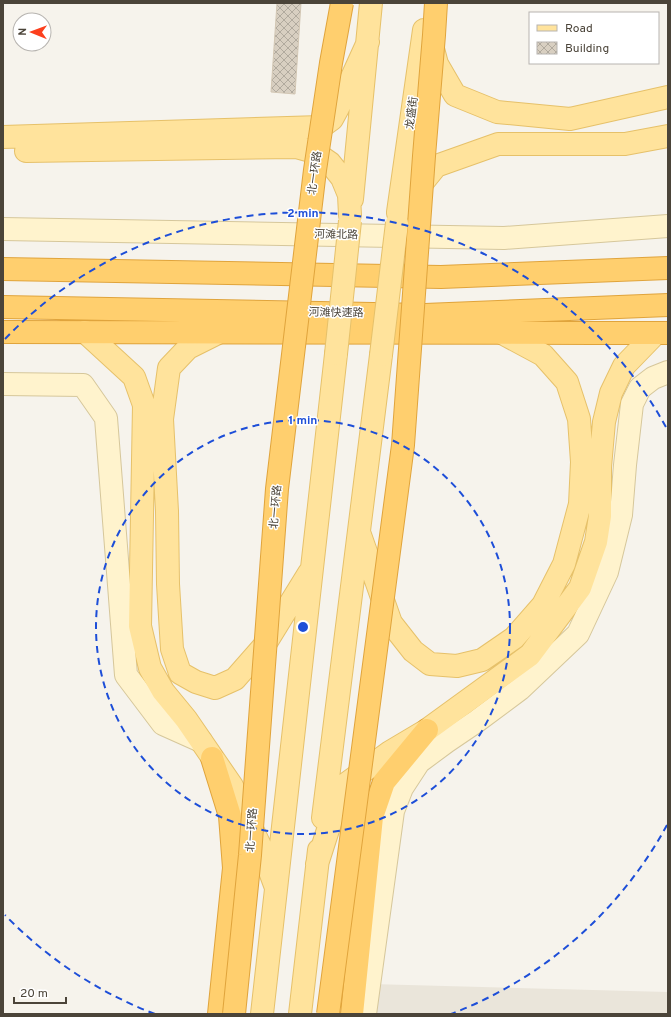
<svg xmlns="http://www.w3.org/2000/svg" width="671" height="1017" viewBox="0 0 671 1017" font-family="Overpass,'Noto Sans SC',sans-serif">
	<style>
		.residential { fill: #eae5da }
		.building { fill: url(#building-cross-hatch); stroke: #d3c7b4 }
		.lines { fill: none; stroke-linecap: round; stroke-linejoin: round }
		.secondary-casing { stroke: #d6c79b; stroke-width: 24 }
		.primary-casing { stroke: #e6c16a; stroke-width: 24 }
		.highway-casing { stroke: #e0a43c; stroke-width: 24 }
		.secondary { stroke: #fff3cd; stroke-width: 22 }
		.primary { stroke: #ffe39c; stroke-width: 22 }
		.highway { stroke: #ffcf6e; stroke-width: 22 }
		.primary-bridge-casing { stroke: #e6c16a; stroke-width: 24; stroke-linecap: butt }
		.highway-bridge-casing { stroke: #e0a43c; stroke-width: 24; stroke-linecap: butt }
		.primary-bridge { stroke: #ffe39c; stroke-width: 22 }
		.highway-bridge { stroke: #ffcf6e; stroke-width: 22 }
		.ring { fill: none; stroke: #1d4ed8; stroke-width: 2; stroke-dasharray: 7 5 }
		.labels { text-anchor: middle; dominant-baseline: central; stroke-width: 3; stroke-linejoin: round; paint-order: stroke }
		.street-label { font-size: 11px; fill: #4b4439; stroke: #fff }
		.centre { fill: #1d4ed8; stroke: #fff; stroke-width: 2 }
		.ring-label { font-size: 12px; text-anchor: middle; font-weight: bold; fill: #1d4ed8; stroke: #fff; stroke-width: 3; stroke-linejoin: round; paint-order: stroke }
	</style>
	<defs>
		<pattern id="building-cross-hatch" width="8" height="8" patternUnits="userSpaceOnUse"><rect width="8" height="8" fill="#d8cfc1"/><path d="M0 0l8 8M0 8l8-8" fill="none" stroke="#b1aa9e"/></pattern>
	</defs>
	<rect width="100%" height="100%" fill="#f6f3ec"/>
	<path class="residential" d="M371,984L668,992V1014H367Z"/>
	<path class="building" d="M277,3H301L295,94L271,92Z"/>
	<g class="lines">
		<defs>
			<path id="secondary" d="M3,229L504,238L668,226
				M3,384L83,385L106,418L126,675L163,724L201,741
				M365,1014L393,811L402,788L419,762L446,742L477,721L520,689L578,634L607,572L621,515L625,465L632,404L640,388L653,378L668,372"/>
			<path id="primary" d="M432,45L437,64L455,95L497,112L570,119L668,97
				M3,137L321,127L332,119L338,108L368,42
				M26,151L296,147L314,152L330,163L342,178L349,195L350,215
				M352,199L371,3
				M398,212L424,30
				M398,213L436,166L498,144H625L668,136
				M85,332L134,377L144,405L140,626L150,668L163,691L186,719L232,786L262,850L275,885
				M220,332L188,348L169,368L162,419L167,511L168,584L172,649L180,673L196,682L215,688L235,679L264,646L309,573
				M360,535L391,623L413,651L430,664L457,666L482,660L514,638L543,605L564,564L580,504L582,462L579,419L567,382L543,355L502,333
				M323,818L381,355
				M317,864L335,808L346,784L390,752L427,730L530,655L580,588L596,542L600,516V467L604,422L611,393L624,366L656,333
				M262,1014L336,354
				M300,1014L319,850"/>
			<path id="highway" d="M3,269L441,277L668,268
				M3,307L425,315L668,305
				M3,332L597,333H668
				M212,758L230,816L234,868L219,1014
				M352,1014L372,817L384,782L427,730"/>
		</defs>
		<use href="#secondary" class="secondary-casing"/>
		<use href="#primary" class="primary-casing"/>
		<use href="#highway" class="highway-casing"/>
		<use href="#secondary" class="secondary"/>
		<use href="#primary" class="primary"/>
		<use href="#highway" class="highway"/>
		<defs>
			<path id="primary-bridge" d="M336,354L350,221
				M381,355L397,223"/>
			<path id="highway-bridge" d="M234,1014L250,855L277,489L315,170L331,63L342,3
				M328,1014L403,445L424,156L434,35L436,3"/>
		</defs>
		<use href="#primary-bridge" class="primary-bridge-casing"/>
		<use href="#highway-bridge" class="highway-bridge-casing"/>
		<use href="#primary-bridge" class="primary-bridge"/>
		<use href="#highway-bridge" class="highway-bridge"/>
	</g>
	<g class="ring">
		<circle cx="303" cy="627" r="207"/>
		<path d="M667 825A414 414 0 0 1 451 1014M155 1014A414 414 0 0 1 5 915M5 339A414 414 0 0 1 667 429"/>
	</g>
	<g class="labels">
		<g class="street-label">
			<text transform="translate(412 113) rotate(-82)">龙盛街</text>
			<text transform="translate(315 173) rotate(-82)">北一环路</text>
			<text transform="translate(336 235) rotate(1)">河滩北路</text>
			<text transform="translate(336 313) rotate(1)">河滩快速路</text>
			<text transform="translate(276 507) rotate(-85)">北一环路</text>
			<text transform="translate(252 830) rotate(-86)">北一环路</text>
		</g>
	</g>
	<circle cx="303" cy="627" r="6" class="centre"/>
	<g class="ring-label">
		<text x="303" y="217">2 min</text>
		<text x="303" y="424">1 min</text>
	</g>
	<rect width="671" height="1017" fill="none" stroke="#4b4439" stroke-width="8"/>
	<rect x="529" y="12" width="130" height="52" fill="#ffffff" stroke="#b7b4b0"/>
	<rect x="537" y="25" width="20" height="6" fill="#ffe39c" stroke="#b7b4b0"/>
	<text x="565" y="32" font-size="12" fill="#4b4439">Road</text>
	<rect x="537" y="42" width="20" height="12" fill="url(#building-cross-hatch)" stroke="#b7b4b0"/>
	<text x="565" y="52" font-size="12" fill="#4b4439">Building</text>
	<g transform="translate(32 32) rotate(271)"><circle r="19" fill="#ffffff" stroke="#b7b4b0"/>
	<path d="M0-3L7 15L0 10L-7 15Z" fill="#fc3f1d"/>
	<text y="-6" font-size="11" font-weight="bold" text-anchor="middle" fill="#4b4439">N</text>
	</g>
	<path d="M14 997v6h52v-6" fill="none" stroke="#4b4439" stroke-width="2"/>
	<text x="20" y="997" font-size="12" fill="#4b4439" stroke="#ffffff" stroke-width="3" paint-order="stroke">20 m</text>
</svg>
